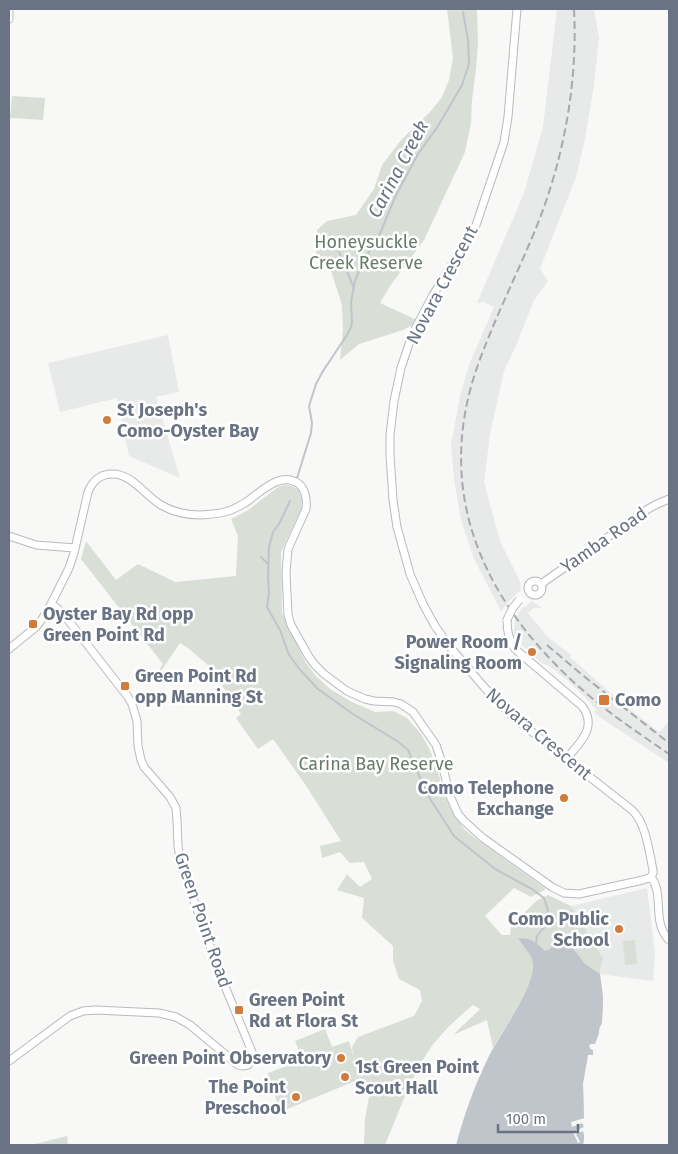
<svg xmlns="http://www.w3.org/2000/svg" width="678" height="1154" viewBox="0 0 678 1154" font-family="'Fira Sans',sans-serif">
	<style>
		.built { fill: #e8e9e9 }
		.green { fill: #d9ded7 }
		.water { fill: #bfc5cb }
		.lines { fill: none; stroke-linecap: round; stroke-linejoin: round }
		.stream { stroke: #bfc5cb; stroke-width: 2 }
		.secondary-casing { stroke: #b7babf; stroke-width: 9 }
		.secondary { stroke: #fff; stroke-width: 7 }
		.rail { stroke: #a6a9af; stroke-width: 2; stroke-dasharray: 8 4; stroke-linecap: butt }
		.secondary-bridge-casing { stroke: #b7babf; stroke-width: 9; stroke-linecap: butt }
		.secondary-bridge { stroke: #fff; stroke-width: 7 }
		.poi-dot { fill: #d17c3d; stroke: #fff; stroke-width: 2 }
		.labels { text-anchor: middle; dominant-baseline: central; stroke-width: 5; stroke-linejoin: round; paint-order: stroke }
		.park-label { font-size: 18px; fill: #697b69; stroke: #fff }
		.street-label { font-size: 18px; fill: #6a7383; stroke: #fff }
		.poi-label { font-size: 18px; font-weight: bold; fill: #6a7383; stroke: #fff; text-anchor: start }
		.water-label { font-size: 19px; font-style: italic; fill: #67737f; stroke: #fff }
	</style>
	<rect width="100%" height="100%" fill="#f8f8f6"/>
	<path class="built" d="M557,9H594L599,38L594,85L585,139L576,177L540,269L548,281L534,300L516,346L504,371L490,434L484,482L500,541L520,581L521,590L511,599L501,611L474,559L461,520L454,479L451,445L460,396L469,365L494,307L484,302L477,303L524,193L543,127Z
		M168,335L179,392L156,397L180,478L129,456L117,398L60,412L48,363Z
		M532,601L542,608H533L528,613L548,637L571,655L570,657L588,673L622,703L659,732L669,721V763L598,716L594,712L596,710L588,700L568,681L551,667L540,662L518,642L514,633L515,619L521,609Z
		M647,888L655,952L653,981L600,974L603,958L571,906Z"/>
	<path class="green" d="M447,9H477L478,43L476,69L472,100L471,123L465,152L424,240L390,286L380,303L419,321L403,330L359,344L340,360L343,329L342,305L331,271L325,262L316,255L317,230L327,221L356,215L374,189L382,165L402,139L430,112L442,97L449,80L453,58Z
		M12,96L45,98L43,120L10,118Z
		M285,485L292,486L299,490L302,500L301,509L281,552L282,613L306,663L316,676L330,689L352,702L375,712L393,711L407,718L421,734L429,748L437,768L445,797L455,817L465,830L479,841L546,889L531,897L514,888L485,916L502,935H510L511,926L536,901L548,895L571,906L603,958C602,963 600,969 600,974C600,982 603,990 603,998C604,1014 600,1029 595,1044H591L589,1045L590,1049L593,1050V1055H588L583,1083L584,1118L572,1122L553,938L551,948L545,951L535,942L519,938C522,945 531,954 533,961C539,980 503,1030 493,1048L487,1020L453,1035L480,1009L473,1005C456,1019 439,1035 427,1053C409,1082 398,1114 385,1145H364L365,1119L369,1097L356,1070L360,1079L280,1112L268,1073L303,1060L295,1041L325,1029L332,1047L349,1041L354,1058L352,1047L358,1037L414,1016L422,1001L420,990L399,979L393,961V946L362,918L364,898L337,890L347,874L360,887L372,879L364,862L350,863L340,852L322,858L320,846L341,841L307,787L273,739L258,749L236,718L241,714L209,666L188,648L180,643L159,674L157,673L163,664L81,559L86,541L116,580L138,564L175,582L236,576L238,536L231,519L247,511L278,487Z
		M635,940L637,964L625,965L623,941Z
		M67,1136L68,1145H31Z"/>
	<path class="water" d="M518,938C532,938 536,942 545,951L551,948L553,938L566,943L576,952L585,964L600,974L603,998L602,1023L599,1029V1033L595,1044H591L589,1045L590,1049L593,1050V1055H588L583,1083L584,1118L571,1122L572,1127L582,1123L584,1127L573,1132L578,1143L580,1142L576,1134L583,1131C585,1137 584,1141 583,1145H456C464,1115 475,1084 489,1056C500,1034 535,987 533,964C533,956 522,945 518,938Z"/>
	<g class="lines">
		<path class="stream" d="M330,236L339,252L353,286
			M297,478L311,433L312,423L309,406L316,384L323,371L347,335L351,327L352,323L351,302L355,281L363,262L379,236L396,195L418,154L438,126L462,85L469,64L468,40L463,12
			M290,501L279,524L273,532L269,547L268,577L269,592L267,607L280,630L289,655L301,671L318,689L353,714L397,741L408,750L427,794L454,836L495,869L532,889L544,898L548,910L545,926L537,936L536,943
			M261,557L268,564"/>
		<defs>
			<path id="secondary" d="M517,9L508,117L504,142L500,154L476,225L469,238L433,295L412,335L401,368L394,401L390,435V455L393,500L397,527L410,574L423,604L435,626L450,647L484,687L513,717L632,810C646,823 649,851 653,870V873L651,877C665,895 651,921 669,940
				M9,19V9
				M9,536L36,545L75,548
				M528 588a7 7 0 1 1 14 0a7 7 0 1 1-14 0Z
				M541,584L648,509L657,504L669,499
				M507,620C507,632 509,639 515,649L582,706C598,727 580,743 566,759
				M9,649L36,627L42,619L51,604L69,568L74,553L88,492C92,482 98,475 110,474C131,472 144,495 161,505C173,512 187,515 201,515C211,514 222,514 231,510C236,508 241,505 245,503C260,493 280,470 299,484C306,490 307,501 306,509L288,549L286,573L288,615L291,625L309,657L315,665L324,674L347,691L365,699L374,701L394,702L401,704L413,712L436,745L441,760L450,796L458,814L463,820L483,838L552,887L564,893L579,894L643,880L651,877
				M9,1061L70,1016L83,1011L95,1010L159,1013L176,1017L190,1025L238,1065L242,1066L248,1065L252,1059V1052L222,979L181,865L178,846L177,820L176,808L170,797L144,767L141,760L138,746L137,721L132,704L128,697L65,616L57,608L51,604"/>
		</defs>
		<use href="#secondary" class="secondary-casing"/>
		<use href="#secondary" class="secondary"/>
		<path class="rail" d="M574,9C578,85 563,163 534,233C516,276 495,318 479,362C429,498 489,612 593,699C617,719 643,736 669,754
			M547,645L581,674L669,743"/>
		<defs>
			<path id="secondary-bridge" d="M507,620L512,609L519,600"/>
		</defs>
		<use href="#secondary-bridge" class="secondary-bridge-casing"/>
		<use href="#secondary-bridge" class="secondary-bridge"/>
	</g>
	<g class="poi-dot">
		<circle cx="107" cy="420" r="5"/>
		<rect x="28" y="619" width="10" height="10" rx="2.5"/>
		<circle cx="532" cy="652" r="5"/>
		<rect x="120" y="681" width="10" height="10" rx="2.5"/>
		<rect x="598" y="694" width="12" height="12" rx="2.5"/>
		<circle cx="564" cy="798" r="5"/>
		<circle cx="619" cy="929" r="5"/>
		<rect x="234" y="1005" width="10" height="10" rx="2.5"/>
		<circle cx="341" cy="1058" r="5"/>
		<circle cx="345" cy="1077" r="5"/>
		<circle cx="296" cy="1097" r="5"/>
	</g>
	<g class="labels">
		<g class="park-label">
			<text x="366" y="242">Honeysuckle<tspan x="366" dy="21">Creek Reserve</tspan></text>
			<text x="376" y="764">Carina Bay Reserve</text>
		</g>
		<g class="street-label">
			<text transform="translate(442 285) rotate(-62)">Novara Crescent</text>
			<text transform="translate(604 540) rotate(-35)">Yamba Road</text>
			<text transform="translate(539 734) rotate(40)">Novara Crescent</text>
			<text transform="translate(203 920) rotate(71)">Green Point Road</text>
		</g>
		<g class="poi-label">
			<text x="117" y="410">St Joseph's<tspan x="117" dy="21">Como-Oyster Bay</tspan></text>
			<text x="43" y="614">Oyster Bay Rd opp<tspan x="43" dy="21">Green Point Rd</tspan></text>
			<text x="522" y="642" text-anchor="end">Power Room /<tspan x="522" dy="21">Signaling Room</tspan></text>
			<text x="135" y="676">Green Point Rd<tspan x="135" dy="21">opp Manning St</tspan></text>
			<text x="615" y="700">Como</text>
			<text x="554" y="788" text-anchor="end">Como Telephone<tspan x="554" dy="21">Exchange</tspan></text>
			<text x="609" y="919" text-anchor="end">Como Public<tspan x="609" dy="21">School</tspan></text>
			<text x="249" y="1000">Green Point<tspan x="249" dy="21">Rd at Flora St</tspan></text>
			<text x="331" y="1058" text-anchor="end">Green Point Observatory</text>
			<text x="355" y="1067">1st Green Point<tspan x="355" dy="21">Scout Hall</tspan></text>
			<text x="286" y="1087" text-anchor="end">The Point<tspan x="286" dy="21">Preschool</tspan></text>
		</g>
		<g class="water-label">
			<text transform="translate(398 169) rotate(-62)">Carina Creek</text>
		</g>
	</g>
	<rect width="678" height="1154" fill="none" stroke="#6a7383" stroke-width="20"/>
	<path d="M498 1124v8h80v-8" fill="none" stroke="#6a7383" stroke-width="2.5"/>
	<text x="506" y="1124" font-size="15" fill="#6a7383" stroke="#ffffff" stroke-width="4" paint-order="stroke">100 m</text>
</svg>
